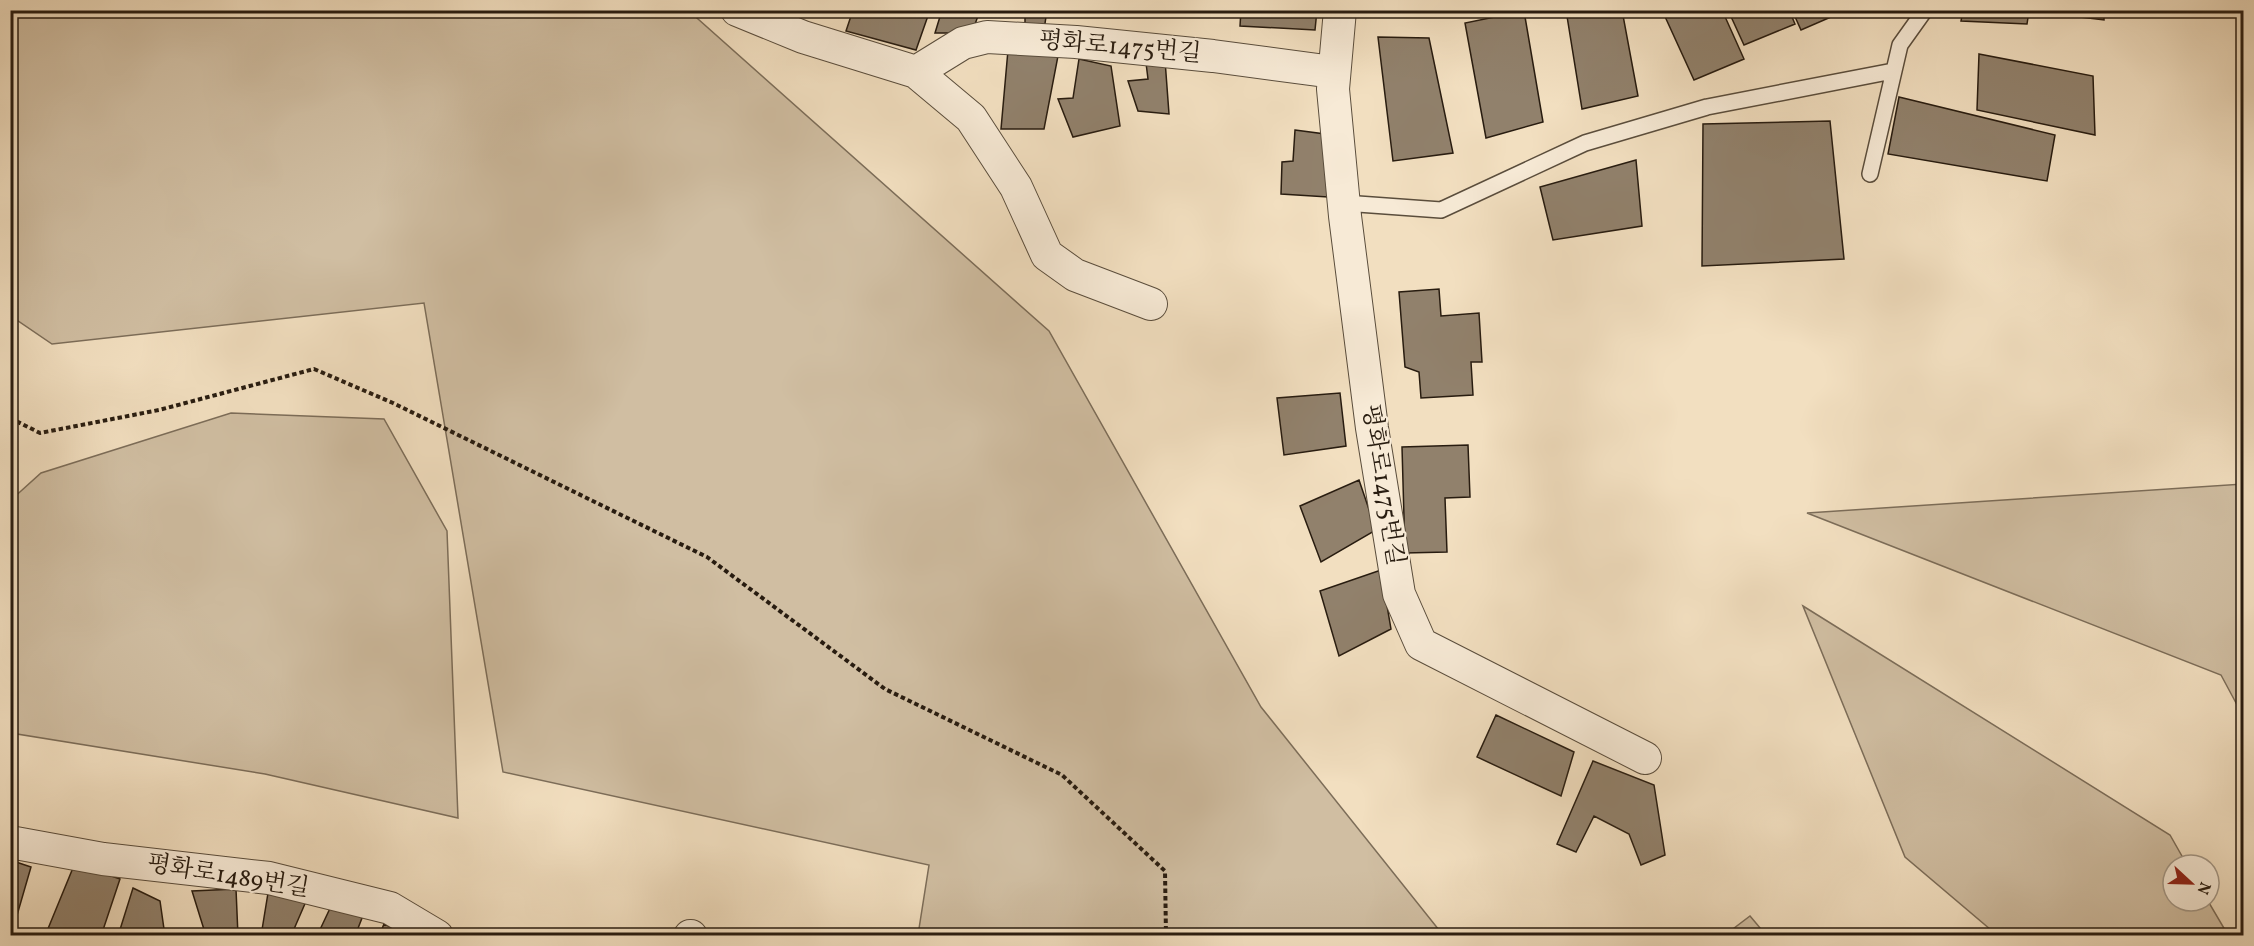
<svg xmlns="http://www.w3.org/2000/svg" width="2254" height="946" viewBox="0 0 2254 946" font-family="Vollkorn,'Noto Serif KR',serif">
	<style>
		.green { fill: #d0bea2; stroke: #7c6d59; stroke-width: 1.5 }
		.building { fill: #91816c; stroke: #281c10; stroke-width: 1.5 }
		.lines { fill: none; stroke-linecap: round; stroke-linejoin: round }
		.service-casing { stroke: #5a4d3c; stroke-width: 18 }
		.minor-casing { stroke: #5a4d3c; stroke-width: 34 }
		.path { stroke: #281c10; stroke-width: 4; stroke-dasharray: 4.5 3; stroke-linecap: butt }
		.service { stroke: #f7ead6; stroke-width: 15 }
		.minor { stroke: #f7ead6; stroke-width: 32 }
		.labels { text-anchor: middle; dominant-baseline: central; stroke-width: 4.5; stroke-linejoin: round; paint-order: stroke }
		.street-label { font-size: 24px; fill: #281c10; stroke: #f7ead6 }
	</style>
	<rect width="100%" height="100%" fill="#f2dfc0"/>
	<filter id="stains"><feTurbulence type="fractalNoise" baseFrequency=".00333" numOctaves="4"/><feColorMatrix values="0 0 0 0 .2 0 0 0 0 .09 0 0 0 0 .02 0 0 0 .5 -.17"/></filter>
	<radialGradient id="worn" r=".72"><stop offset=".6" stop-color="#630" stop-opacity="0"/><stop offset="1" stop-color="#630" stop-opacity=".3"/></radialGradient>
	<path class="green" d="M11,10L689,11L1049,331L1261,707L1443,935H918L929,865L503,772L424,303L52,344L11,316Z
		M231,413L384,419L447,531L458,818L265,774L11,733V500L41,473Z
		M2243,484V716L2221,675L1807,513Z
		M1803,606L2170,835L2187,865H2173V901H2208L2228,935H1997L1905,857Z
		M1750,916L1766,935H1725Z"/>
	<path class="building" d="M853,10H930L916,50L846,31Z
		M942,10H980L972,33H935Z
		M1025,10H1047L1044,30L1025,24Z
		M1241,10H1317L1315,30L1240,26Z
		M1566,10H1622L1638,96L1582,109Z
		M1662,10H1722L1744,59L1694,80Z
		M1728,10H1789L1795,24L1744,45Z
		M1792,10H1847L1801,30Z
		M1963,10H2104V20L2029,11L2027,24L1961,21Z
		M1524,11L1543,122L1486,138L1465,23Z
		M1378,37L1429,38L1453,153L1393,161Z
		M1008,50L1058,56L1044,129H1001Z
		M1979,54L2093,76L2095,135L1977,110Z
		M1079,59L1111,66L1120,126L1073,137L1058,99L1073,98Z
		M1165,60L1169,114L1138,111L1128,81L1148,79L1146,63Z
		M1899,97L2055,135L2047,181L1888,154Z
		M1830,121L1844,259L1702,266L1703,124Z
		M1295,130L1325,134L1328,197L1281,194L1282,162L1293,161Z
		M1636,160L1642,226L1553,240L1540,187Z
		M1439,289L1441,316L1479,313L1482,362H1471L1473,395L1421,398L1419,372L1405,367L1399,292Z
		M1340,393L1346,446L1284,455L1277,398Z
		M1468,445L1470,497L1445,498L1447,552L1405,553L1402,447Z
		M1359,480L1376,530L1321,562L1300,506Z
		M1381,570L1391,629L1339,656L1320,591Z
		M1496,715L1574,752L1561,796L1477,757Z
		M1593,761L1654,785L1665,855L1641,865L1629,834L1594,816L1576,852L1557,844Z
		M10,860L31,867L11,936H10Z
		M75,863L120,879L101,936H45Z
		M269,887L307,899L291,936H261Z
		M133,888L160,901L165,936H118Z
		M236,889L238,936H206L192,891Z
		M333,902L362,918L355,936H317Z
		M384,924L413,936H379Z"/>
	<g class="lines">
		<defs>
			<path id="service" d="M1870,174L1900,45L1925,10
				M1344,203L1441,210L1585,143L1707,107L1893,71"/>
			<path id="minor" d="M737,10L803,37L916,72L971,118L1016,187L1047,255L1075,275L1151,304
				M1340,10L1333,89L1345,216L1372,428L1399,594L1421,644L1645,758
				M916,72L963,43L987,37L1076,42L1213,56L1333,72
				M10,842L103,859L269,878L390,908L437,936
				M690,936H691"/>
		</defs>
		<use href="#service" class="service-casing"/>
		<use href="#minor" class="minor-casing"/>
		<path class="path" d="M10,418L40,433L159,410L314,369L393,403L707,557L885,689L1062,775L1165,871L1166,936"/>
		<use href="#service" class="service"/>
		<use href="#minor" class="minor"/>
	</g>
	<g class="labels">
		<g class="street-label">
			<text transform="translate(1120 48) rotate(5)">평화로1475번길</text>
			<text transform="translate(1382 485) rotate(81)">평화로1475번길</text>
			<text transform="translate(228 877) rotate(9)">평화로1489번길</text>
		</g>
	</g>
	<rect width="2254" height="946" fill="none" stroke="#f2dfc0" stroke-width="36"/>
	<rect x="12" y="12" width="2230" height="922" fill="none" stroke="#281c10" stroke-width="3"/>
	<rect x="18" y="18" width="2218" height="910" fill="none" stroke="#281c10" stroke-width="1.5"/>
	<g transform="translate(2191 883) rotate(112)"><circle r="28" fill="#f7ead6" stroke="#a49887" stroke-width="1.5"/>
	<path d="M0-4.5L10 22L0 15L-10 22Z" fill="#8f2418"/>
	<text y="-9" font-size="16" font-weight="bold" text-anchor="middle" fill="#281c10">N</text>
	</g>
	<rect width="100%" height="100%" filter="url(#stains)"/>
	<rect width="100%" height="100%" fill="url(#worn)"/>
</svg>
